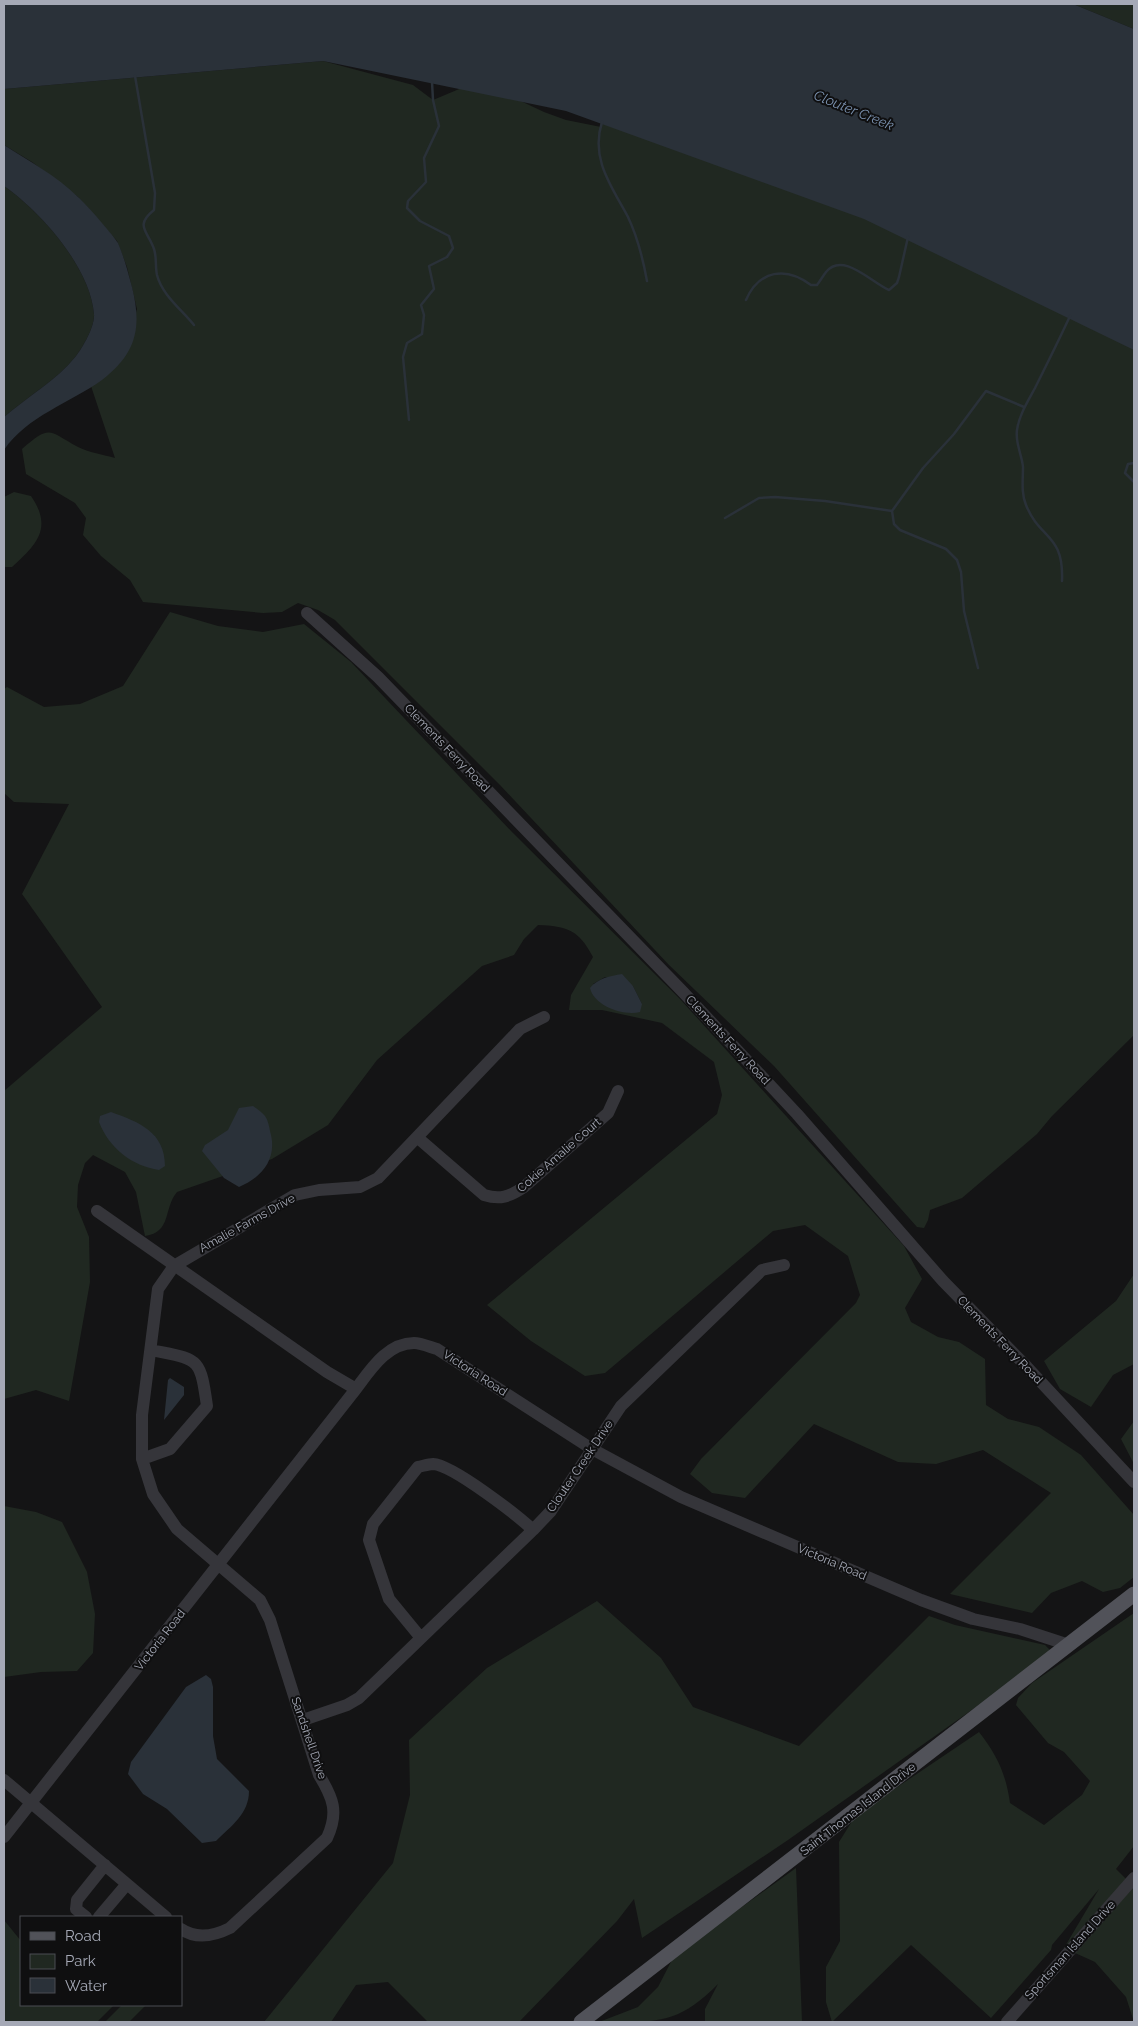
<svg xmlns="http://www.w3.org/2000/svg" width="1138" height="2026" viewBox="0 0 1138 2026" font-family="Raleway,sans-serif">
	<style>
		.green { fill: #202821; fill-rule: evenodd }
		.water { fill: #2a3139 }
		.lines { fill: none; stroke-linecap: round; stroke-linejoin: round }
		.stream { stroke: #2a3139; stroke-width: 2.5 }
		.minor { stroke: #35353a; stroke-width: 12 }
		.major { stroke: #515259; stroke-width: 15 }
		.labels { text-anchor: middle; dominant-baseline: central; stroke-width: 4; stroke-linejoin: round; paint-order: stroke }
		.street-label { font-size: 12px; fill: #a5a9b6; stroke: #0f0f10 }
		.water-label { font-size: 14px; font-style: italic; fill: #7c93b1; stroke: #0f0f10 }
	</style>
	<rect width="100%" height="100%" fill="#141415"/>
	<path class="green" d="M1073,4H1134V29Z
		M323,61L413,85L433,100L464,87L510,96L544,112L566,120L601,127L605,115L1134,303V1035L1052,1116L1037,1134L962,1198L930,1210L928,1220L924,1228L917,1227L774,1066L669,965L500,785L335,620L318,610L298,603L282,612L263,613L143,602L130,580L101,556L83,535L86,518L75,503L26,474L22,449C51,424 48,431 78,447C88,452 104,455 115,458L91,386L119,364L124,355L137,309L127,267L117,241L78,197L32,162L4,145V89Z
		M4,186C41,212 90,267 94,314C95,326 83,347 76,356C56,381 28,396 4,417Z
		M14,492L31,496C53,528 37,544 12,567H4V497Z
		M170,612L218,626L263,632L304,624L351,662L512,832L680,999L904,1246L922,1279L905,1308L911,1322L938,1337L959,1342L985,1359L986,1405L1008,1419L1039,1427L1081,1455L1134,1515V1577L1120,1588L1103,1592L1082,1581L1051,1593L1032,1613L950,1594L1051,1493L983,1450L936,1464L898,1462L814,1424L745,1498L712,1493L690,1474L701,1459L856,1303L860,1295L848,1256L805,1225L773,1231L605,1373L585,1376L531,1341L487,1305L717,1114L722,1095L714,1062L662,1023L602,1010H569L571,995L593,957C579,930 567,926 538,925L524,939L514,955L482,966L377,1060L328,1125L272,1159L177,1192C163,1209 172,1232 145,1236L136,1192L125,1172L93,1155L85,1163L78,1185L77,1207L89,1237L90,1282L69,1401L36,1390L4,1399V1091L102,1007L22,894L69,804L14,802L4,793V689L7,687L44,707L80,704L123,686ZM605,977L633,986L642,1004L593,984Z
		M1134,1274V1364L1113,1375L1091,1407L1060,1389L1044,1361L1116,1301Z
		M1134,1421V1464L1121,1439Z
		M4,1506L36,1512L62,1522L87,1572L95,1614L93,1653L77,1671L41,1672L4,1677Z
		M597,1601L661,1658L693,1707L799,1746L929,1616L955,1625L1045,1645L1051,1651L1038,1663L788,1840L642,1938L634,1899L617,1921L519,2022H428L388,1982L356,1985L331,2022H264L393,1863L410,1795L409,1740L487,1668Z
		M1134,1613V1846L1116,1869L1134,1887V2022L1126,1997L1095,1962L1064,1948L1099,1889L1052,1945L1051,1950L991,2018L911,1945L832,2022L826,2002V1967L840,1941L839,1842L856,1815L979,1732C997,1755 1006,1774 1010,1803L1044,1825L1082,1795L1090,1781L1064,1752L1048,1743L1016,1705L1018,1698L1032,1683Z
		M796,1868L802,2022H705V2009L718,1984C677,2026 654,2022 599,2022L638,2007L658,1987L674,1956Z
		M4,1920L21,1941V2005H114L97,2022H4Z
		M122,2005H146L129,2022H105Z"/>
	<path class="water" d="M4,4H1073L1134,29V350L864,219L566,111L323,61L4,89Z
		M4,145C29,161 57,176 78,197C86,204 114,236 118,243C124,257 128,272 132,287C142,327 137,353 102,380C70,403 27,416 4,450V417C28,396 56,381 76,356C83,347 95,326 94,314C90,267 41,212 4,186Z
		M622,974L633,986L642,1004L640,1012C623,1016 594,1006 590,988C598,978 610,976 622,974Z
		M253,1106C257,1109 262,1112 265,1116C268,1120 269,1126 270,1131C278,1158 263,1177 239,1187L224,1178L202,1151L205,1145L228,1130L239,1108Z
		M111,1112C139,1122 165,1132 165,1166L159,1170C132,1166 109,1148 99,1122L100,1116Z
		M170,1378L184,1387V1395L164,1420L168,1380Z
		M206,1675L211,1679L213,1687V1736L217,1759L249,1791C249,1814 231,1826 216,1841L202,1843L167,1809L143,1794L128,1774L131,1762L186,1687Z"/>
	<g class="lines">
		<path class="stream" d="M135,76L155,193L154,210C134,226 148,231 154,249C157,258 155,266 157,275C162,295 182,310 194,325
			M602,122C590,159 612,187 628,217C638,238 643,259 647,281
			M746,300C759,270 786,266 811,285H817C820,281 823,276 826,272C843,251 872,283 889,290L897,283L899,277L908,237
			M409,420L403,357L407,343L422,334L424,315L421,305L434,289L429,266L447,257L453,248L449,236L420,221L407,208L408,201L426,182L424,158L439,126L433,100L432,82
			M1134,463L1128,464L1125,473L1134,482
			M725,518L759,498L775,497L825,501L892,511
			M1062,581C1064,533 1040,540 1026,505C1021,493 1023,480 1023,467C1022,455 1015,443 1017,430C1019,415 1028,401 1035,388C1047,364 1059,340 1070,316
			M978,668L964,611L961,572L957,560L946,549L900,530L894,524L892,511L923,468L954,434L986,391L1024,407"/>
		<path class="minor" d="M307,613L378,677L683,992L797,1114L943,1281L1027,1367L1134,1482
			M418,1138L484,1195C500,1200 509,1197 524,1187L608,1113L618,1091
			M97,1211L327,1372L356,1389
			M142,1459L170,1449L207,1406C200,1356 199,1360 151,1350
			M421,1638L389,1599L369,1540L373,1524L418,1467C423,1466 429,1464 433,1464C453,1465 518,1516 533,1530
			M303,1720L347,1705L359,1698L533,1530L551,1511L621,1406L762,1270L784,1265
			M4,1780L166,1917
			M4,1837L352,1394C368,1374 385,1343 414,1343C421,1343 430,1347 437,1349L592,1449L681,1497L921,1600L973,1619L1020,1629L1069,1645
			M86,1917L76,1909L77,1900L105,1865
			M99,1917L127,1884
			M181,1929C197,1940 214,1936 230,1928L327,1838C339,1812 333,1798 319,1775L270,1620L260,1600L177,1529L153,1494L142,1459V1415L158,1289L174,1266L295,1195L319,1190L360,1187L378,1178L520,1029L544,1017
			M1007,2022L1134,1878"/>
		<path class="major" d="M581,2022L1134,1594"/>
	</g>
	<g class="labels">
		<g class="street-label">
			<text transform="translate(447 748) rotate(46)">Clements Ferry Road</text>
			<text transform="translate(728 1040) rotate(47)">Clements Ferry Road</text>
			<text transform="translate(559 1155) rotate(-41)">Cokie Amalie Court</text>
			<text transform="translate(247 1223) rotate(-29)">Amalie Farms Drive</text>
			<text transform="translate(1000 1340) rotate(46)">Clements Ferry Road</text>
			<text transform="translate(475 1373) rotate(33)">Victoria Road</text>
			<text transform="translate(580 1466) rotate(-56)">Clouter Creek Drive</text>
			<text transform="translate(832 1562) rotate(23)">Victoria Road</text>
			<text transform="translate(160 1640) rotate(-52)">Victoria Road</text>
			<text transform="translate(309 1738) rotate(71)">Sandshell Drive</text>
			<text transform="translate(858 1809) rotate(-38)">Saint Thomas Island Drive</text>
			<text transform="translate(1070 1950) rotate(-48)">Sportsman Island Drive</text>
		</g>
		<g class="water-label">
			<text transform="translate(854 110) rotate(22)">Clouter Creek</text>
		</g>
	</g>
	<rect width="1138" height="2026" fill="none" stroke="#a5a9b6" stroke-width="10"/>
	<rect x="20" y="1916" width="162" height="90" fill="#0f0f10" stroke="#4b4d52"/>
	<rect x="30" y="1932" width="25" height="8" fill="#515259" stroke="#4b4d52"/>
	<text x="65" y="1941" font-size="15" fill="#a5a9b6">Road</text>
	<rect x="30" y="1954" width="25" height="15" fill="#202821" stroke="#4b4d52"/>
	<text x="65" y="1966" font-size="15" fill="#a5a9b6">Park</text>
	<rect x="30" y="1978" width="25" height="15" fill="#2a3139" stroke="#4b4d52"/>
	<text x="65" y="1991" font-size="15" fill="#a5a9b6">Water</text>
</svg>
